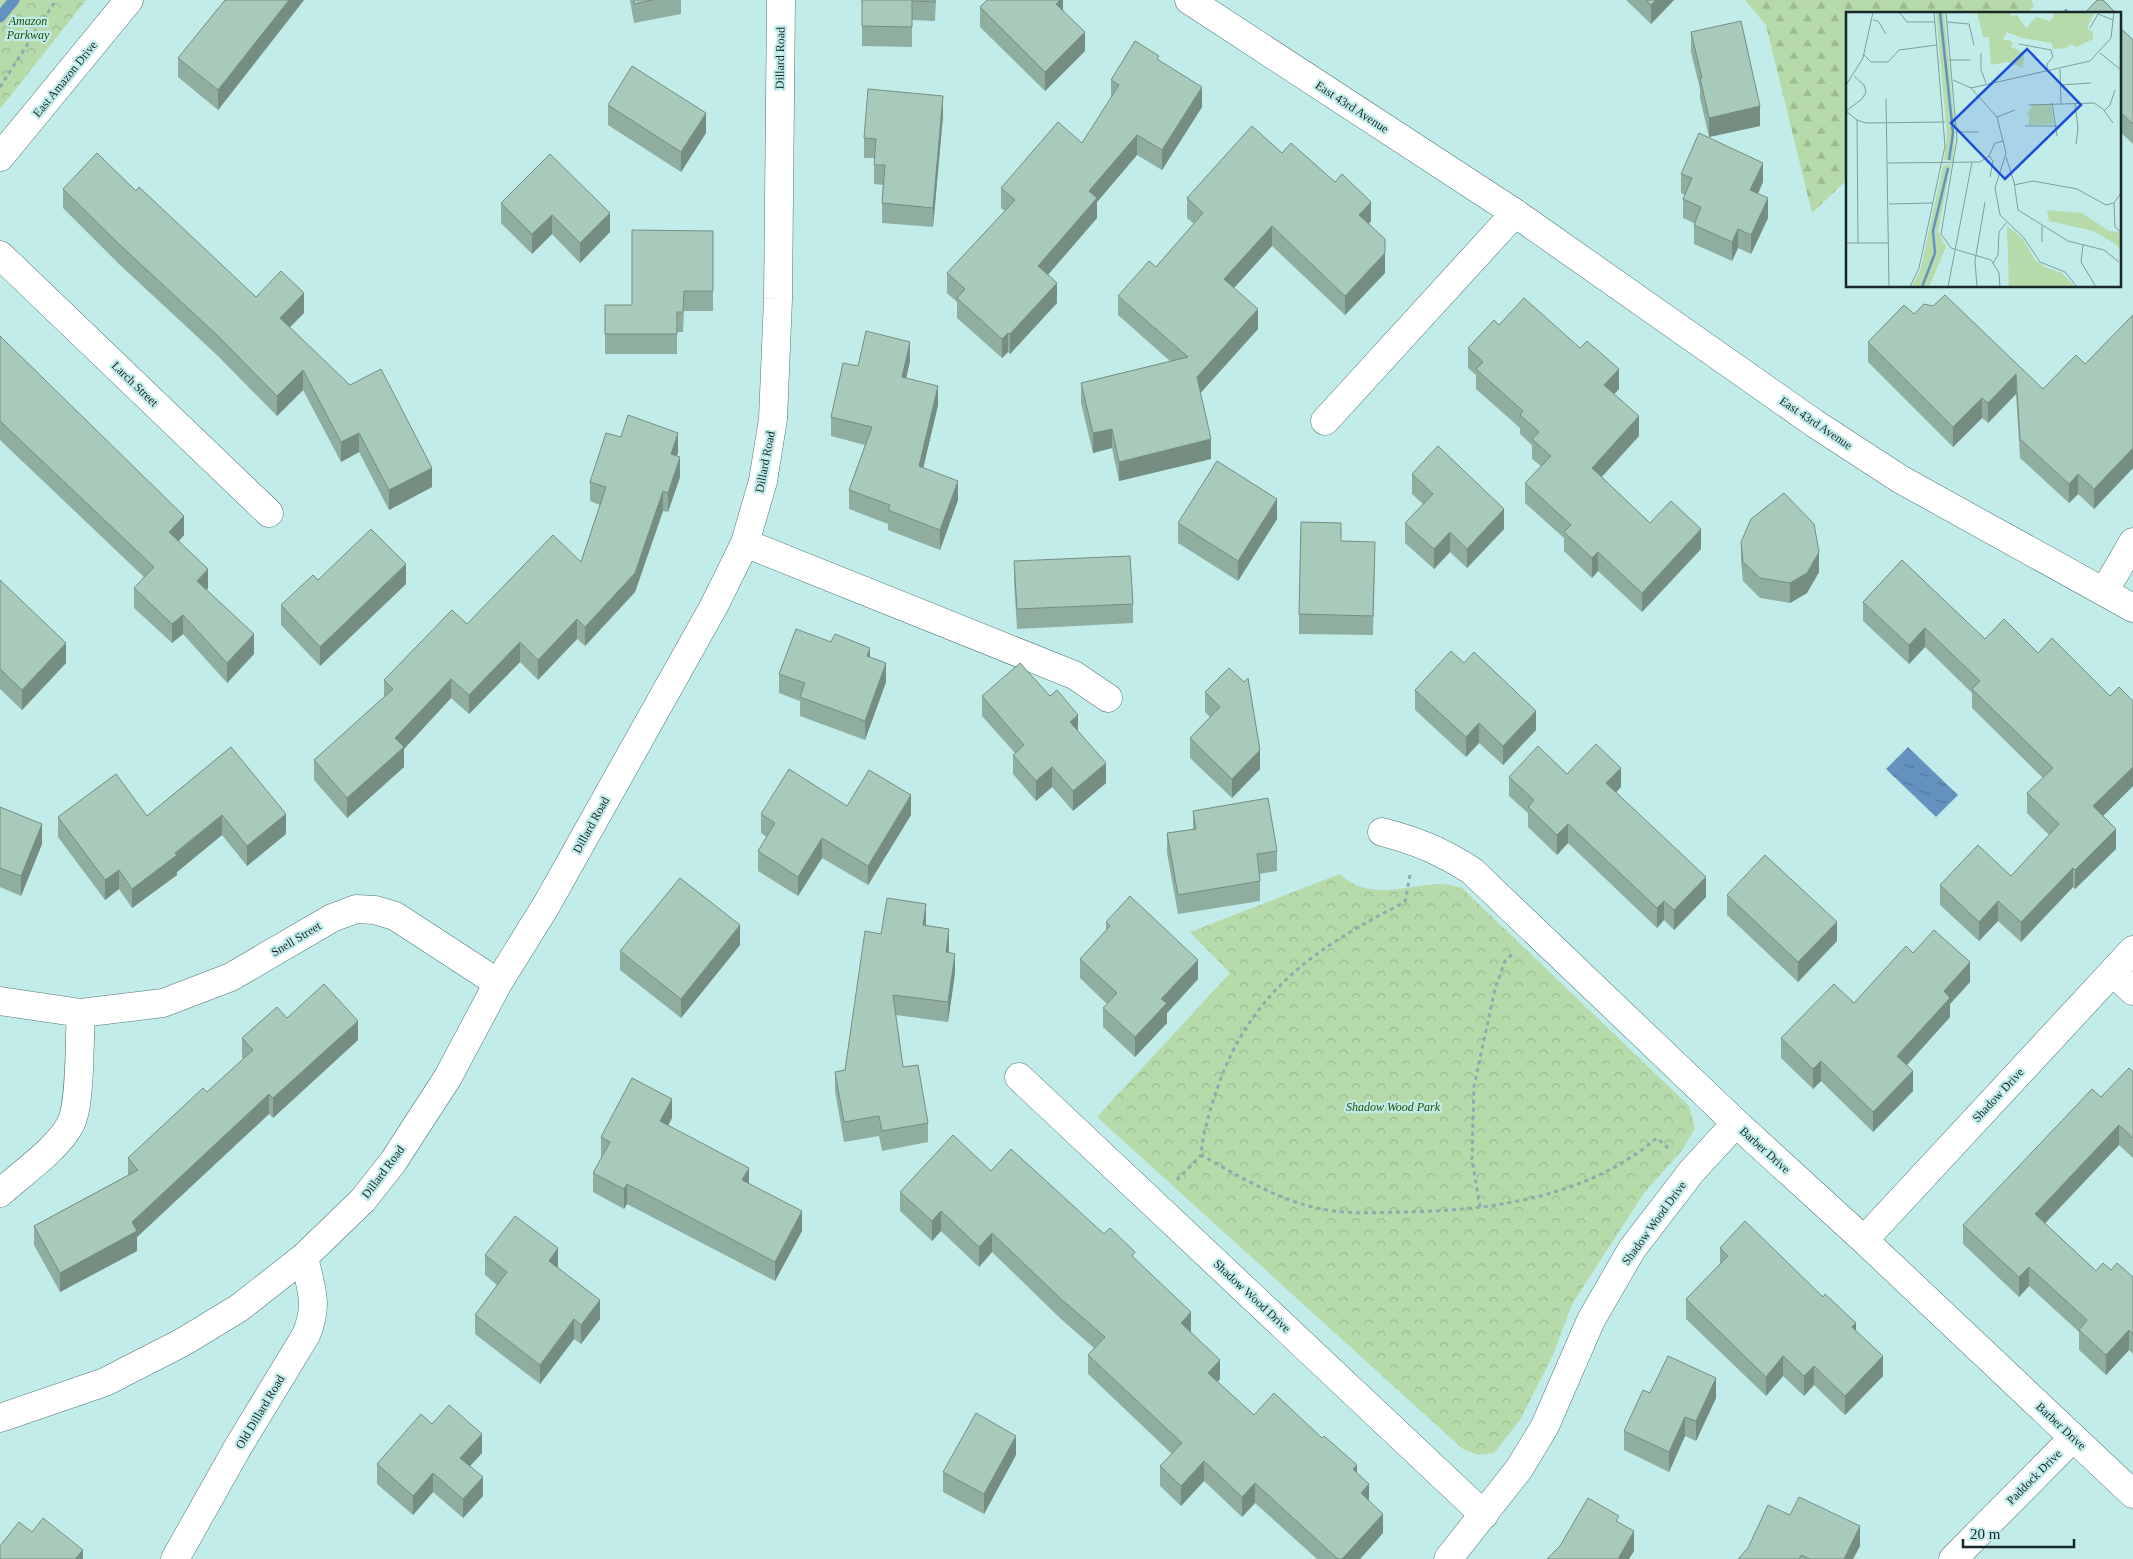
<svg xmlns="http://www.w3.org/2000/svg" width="2133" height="1559" viewBox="0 0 2133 1559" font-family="Georgia,serif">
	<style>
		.forest { fill: url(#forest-firs) }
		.park { fill: url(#park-crowns) }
		.water { fill: url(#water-ripples) }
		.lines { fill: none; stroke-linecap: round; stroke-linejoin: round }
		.stream { stroke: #6492c0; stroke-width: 11 }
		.minor-casing { stroke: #507675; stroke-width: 29 }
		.path { stroke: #8cadac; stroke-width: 3; stroke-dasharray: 4 4; stroke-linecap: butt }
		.minor { stroke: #fff; stroke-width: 28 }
		.wall { fill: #90aea0 }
		.shaded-wall { fill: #768d82 }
		.building { fill: #a8caba; stroke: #768d82 }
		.labels { text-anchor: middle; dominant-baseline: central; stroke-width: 4.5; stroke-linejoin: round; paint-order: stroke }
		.park-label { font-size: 12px; font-style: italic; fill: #1c4d00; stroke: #c2ecea }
		.street-label { font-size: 12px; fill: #172727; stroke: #c2ecea }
		.inset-river { fill: none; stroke: #6492c0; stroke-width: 2.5 }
		.inset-road { fill: none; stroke: #7e9d9c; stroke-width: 1 }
		.view { fill: #1d4ed8; fill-opacity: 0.15; stroke: #1d4ed8; stroke-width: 2.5 }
		.inset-edge { fill: none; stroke: #172727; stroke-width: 2.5 }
	</style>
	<defs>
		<pattern id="forest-firs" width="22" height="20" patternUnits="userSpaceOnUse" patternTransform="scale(1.25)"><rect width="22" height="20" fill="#b6daa9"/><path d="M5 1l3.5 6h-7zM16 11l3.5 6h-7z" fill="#9cbb91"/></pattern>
		<pattern id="park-crowns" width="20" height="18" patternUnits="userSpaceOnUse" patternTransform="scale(1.25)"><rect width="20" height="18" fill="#b6daa9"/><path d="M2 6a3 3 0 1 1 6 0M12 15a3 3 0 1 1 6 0" fill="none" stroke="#9cbb91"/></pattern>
		<pattern id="water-ripples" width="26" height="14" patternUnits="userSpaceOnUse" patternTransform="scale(1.25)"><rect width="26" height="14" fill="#6492c0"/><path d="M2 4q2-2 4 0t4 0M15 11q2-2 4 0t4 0" fill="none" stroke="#51779c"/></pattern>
	</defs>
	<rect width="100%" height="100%" fill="#c2ecea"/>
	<path class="forest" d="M1745,0H2031L2034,6L2026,14H1847V180L1812,213L1766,25Z"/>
	<path class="park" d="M0,0H86L0,109Z
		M1340,874C1369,902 1405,885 1440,884C1447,884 1455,886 1462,888L1689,1106L1695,1128L1683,1149L1644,1193L1572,1304L1553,1355L1520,1420L1494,1453L1478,1455L1463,1449L1097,1117L1230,973L1190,932Z"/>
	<path class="water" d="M1908,747L1958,795L1936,817L1886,769Z"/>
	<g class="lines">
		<path class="stream" d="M0,17L14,0"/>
		<defs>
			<path id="minor" d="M1189,0L1515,213L1814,423L1900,479L2133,608
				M0,157L129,0
				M0,255L269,513
				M1325,421L1515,213
				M745,543L1074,675L1108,698
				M2104,592L2133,542
				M1382,832C1417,841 1441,851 1472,871L1736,1123L1864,1240L2133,1494
				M2113,972L2133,991
				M0,1001L81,1013L163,1003L231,977L332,918L356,909L375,910L395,916L498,983
				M1019,1077L1484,1515
				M0,1193C21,1174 59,1148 71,1123C81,1102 79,1039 81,1013
				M1864,1240L2133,950
				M0,1418L105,1382L183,1342L239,1308L304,1257L363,1200L393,1162L448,1077L498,983L547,904L714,606L745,543L763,481L773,419L778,299L781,0
				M175,1559L238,1447L306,1335C319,1304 311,1289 304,1257
				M1448,1559L1519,1469L1545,1426L1591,1320L1632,1249L1692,1171L1736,1123
				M1953,1559L2073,1438"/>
		</defs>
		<use href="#minor" class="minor-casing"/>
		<path class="path" d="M0,87L56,0
			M1410,875L1405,902C1317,947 1251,990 1217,1089C1210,1110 1203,1132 1201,1155C1239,1176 1277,1200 1321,1209C1346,1214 1374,1213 1400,1212C1490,1211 1586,1198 1657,1138L1668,1148
			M1177,1180L1201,1155
			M1480,1207L1472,1159L1474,1086L1495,989L1505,961L1512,954"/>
		<use href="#minor" class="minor"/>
	</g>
	<path class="wall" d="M225,0H304L218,110L178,77V58Z
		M630,0H681V14L634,23Z
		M862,0H936L935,21L912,20V47L862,46Z
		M1063,0V10L1085,51L1045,91L980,27V7Z
		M1626,0H1674L1651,24Z
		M2119,16L2121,28L2133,40V144L2119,131Z
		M1691,32L1760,126L1709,137L1700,98V89L1691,52Z
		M1159,60L1202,107L1162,170L1137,155L1097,202V218L1048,275L1057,303L1010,354L1008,352L1002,358L957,318V302L947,293V273L1005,211L1001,208V188L1082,143L1111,98V80Z
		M608,105L706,133L681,172L608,125Z
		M943,116L933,227L882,223V203L883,185L874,184V158H864V138Z
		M1282,153L1371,221L1369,224L1385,273L1345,315L1272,246L1234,288L1258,329L1200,393L1211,459L1119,481L1112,448L1093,453L1081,403V383L1170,361L1118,315V296L1156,267L1194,224L1187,218V198Z
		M1681,174L1763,182L1758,194L1768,218L1751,254L1738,248L1732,261L1694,244V223L1683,218V199L1685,195L1681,193Z
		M63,189L136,191L256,297L304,313L290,327L432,487L389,510L359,452L341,462L303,390L277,416L218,356L120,265L63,208Z
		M501,203L610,213V232L580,263L552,234L532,254L501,223Z
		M713,231V311H684L683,332H677V354H605V305H632Z
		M1914,314L2043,389L2085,364L2133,315V468L2094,509L2078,494L2069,503L2020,458L2016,394L1988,423L1982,418L1953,447L1868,362V342Z
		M1499,325L1619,389L1614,394L1639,436L1602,477L1650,523L1701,549L1642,612L1598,571L1592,578L1564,551V538L1525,503V483L1541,466L1532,459V445L1520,434V428L1476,389V375L1468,368V348Z
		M0,336L184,535L179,541L208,588L207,590L254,654L227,683L183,634L172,643L134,608V588L144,577L0,440Z
		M910,361L906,378L938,405L923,468L958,500L940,550L888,530V524L849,509V490L865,445L831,436V417L858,366Z
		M621,437L678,452L677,456L680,477L668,512L663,511L635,592L585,646L577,639L538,680L520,662L469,714L451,698L404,749V767L347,818L314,780V760L384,697V680L467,624L581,562L600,505L590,501V482Z
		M1412,474L1504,529L1467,568L1450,552L1434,569L1405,543V523L1423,504L1412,494Z
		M1277,519L1238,581L1178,543V523Z
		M1341,541L1375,561L1373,635L1299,634V614Z
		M1741,542L1819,572L1807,593L1790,603L1760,598L1743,581L1741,562Z
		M1902,560L2133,786L2103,816L2116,849L2075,889L2073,887L2021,942L1998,921L1979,941L1940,905V885L2011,876L2049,835L2027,813V793L2043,778L1972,708V693L1925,647L1909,664L1863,621V602Z
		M1014,561L1133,604V623L1017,629L1014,581Z
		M0,580L66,663L22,710L0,689Z
		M318,580L406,584L320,666L281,625V605Z
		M870,657L886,682L865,740L800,716V701L779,693V674Z
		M1464,663L1536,730L1503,765L1479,743L1466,757L1415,710V690Z
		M1229,668L1260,769L1232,798L1190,758V738L1210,717L1205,712V692Z
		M982,696L1078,731L1106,783L1073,811L1052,787L1036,801L1013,774V755L1015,753L982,716Z
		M231,747L286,834L247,866L222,835L177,872V875L132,908L119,889L105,900L58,837V817L147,816Z
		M1567,774L1621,787L1616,792L1706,897L1674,930L1664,920L1657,928L1568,843L1557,855L1528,827V813L1509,796V777Z
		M847,806L911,815L868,885L822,858L798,896L758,871V851L767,837L761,833V814Z
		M0,807L42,844L21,896L0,887Z
		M1193,811L1277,851V871L1259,874L1260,881V901L1178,914L1167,853V833L1193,829Z
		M1727,895L1837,941L1798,982L1727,915Z
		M1106,922L1198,979L1167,1013V1023L1135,1057L1103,1027V1008L1107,1004L1080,978V959L1106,931Z
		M926,926L949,949V952L955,973L948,1022L896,1015L903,1067L928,1123V1142L882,1151L879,1136L844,1142L835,1091V1072L845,1070L881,934Z
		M740,945L681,1018L620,970V951Z
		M1913,953L1970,982L1950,1004V1017L1907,1065L1913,1091L1873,1132L1821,1081L1813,1089L1781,1058V1038L1854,1003Z
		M287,1018L358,1040L273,1118L269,1114L137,1237V1251L60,1292L34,1245V1226L128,1175V1158L207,1092L243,1059L242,1058V1038Z
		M2133,1072V1158L2119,1145L2045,1223L2096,1271L2111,1270L2133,1277V1354L2129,1350L2106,1375L2079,1350V1332L2029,1286L2019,1297L1963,1244V1225L2101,1097Z
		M672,1118L668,1125L749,1183L802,1231L775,1281L627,1204L624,1209L593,1192V1173L602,1157H601V1137Z
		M991,1171L1104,1234L1135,1259L1191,1332L1220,1379L1218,1382L1254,1415L1357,1473L1383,1533L1360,1559H1317L1255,1503L1242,1517L1204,1481L1181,1506L1160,1486V1466L1172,1454L1088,1374V1355L1094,1348L1061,1319L992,1252L979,1267L941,1231L932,1241L900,1211V1192Z
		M1720,1248L1856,1330L1883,1376L1845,1415L1814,1385L1804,1396L1783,1376L1766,1396L1686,1319V1299L1720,1264Z
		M485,1255L558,1268L600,1319L581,1344L574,1339L540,1384L475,1334V1315L497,1285L485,1275Z
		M1650,1393L1716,1398L1696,1441L1685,1436L1669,1472L1624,1450V1431Z
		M432,1424L482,1453L470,1466L483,1496L463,1518L433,1492L413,1515L377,1484V1464Z
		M1016,1455L984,1514L943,1492V1472Z
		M1790,1515L1860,1546L1853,1559H1738Z"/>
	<path class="shaded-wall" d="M289,0H304L218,110V90Z
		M1060,0H1063V17L1056,4Z
		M1656,0H1674L1651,24V5Z
		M2121,17V37L2119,39V19Z
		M1085,32V51L1045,91V72Z
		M1202,87V107L1162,170V150Z
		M943,96V116L933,227V208Z
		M1760,106V126L1709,137V118Z
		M706,113V133L681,172V152Z
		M1137,135V155L1097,202V218L1038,286V266L1089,191Z
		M1763,163V182L1750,210V190Z
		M1768,198V218L1751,254V235Z
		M1371,202V221L1359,234V215Z
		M610,213V232L580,263V243Z
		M552,215V234L532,254V234Z
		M1272,226V246L1224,299V279Z
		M1738,229V248L1732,261V242Z
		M1385,253V273L1345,315V296Z
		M1057,283V303L1010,354V334Z
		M304,293V313L280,337V318Z
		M1258,309V329L1197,397V377Z
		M1008,333V352L1002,358V339Z
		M910,342V361L902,397V377Z
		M1619,369V389L1604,405V385Z
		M303,370V390L277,416V396Z
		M2016,374V394L1988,423V403Z
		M938,386V405L919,486V466Z
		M1982,398V418L1953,447V427Z
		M1639,416V436L1592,487V468Z
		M1112,429V448L1093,453V433Z
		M359,433V452L341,462V442Z
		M678,433V452L671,474V454Z
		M1211,439V459L1119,481V462Z
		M2133,448V468L2094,509V489Z
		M680,457V477L668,512V493Z
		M432,468V487L389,510V490Z
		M2078,474V494L2069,503V484Z
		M958,481V500L940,550V530Z
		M663,491V511L635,592L585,646V627Z
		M1277,499V519L1238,581V561Z
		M1504,509V529L1467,568V549Z
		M184,516V535L169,551V532Z
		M1701,529V549L1642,612V593Z
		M1450,532V552L1434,569V549Z
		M1598,552V571L1592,578V558Z
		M1819,552V572L1807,593L1790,603V583Z
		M406,564V584L320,666V647Z
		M208,569V588L197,600V581Z
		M183,615V634L172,643V624Z
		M577,619V639L538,680V660Z
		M1925,628V647L1909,664V645Z
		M254,634V654L227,683V663Z
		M520,642V662L469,714V695Z
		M66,643V663L22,710V690Z
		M870,648V667L867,656Z
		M886,663V682L865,740V721Z
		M451,679V698L404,749V767L347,818V798L395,738Z
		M1536,711V730L1503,765V746Z
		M1078,715V735L1070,722Z
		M1479,723V743L1466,757V737Z
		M1260,750V769L1232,798V779Z
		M1106,763V783L1073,811V791Z
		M1052,767V787L1036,801V781Z
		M2133,767V786L2093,826V806Z
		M1621,768V787L1606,803V783Z
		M911,795V815L868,885V866Z
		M286,814V834L247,866V846Z
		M222,815V835L177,872V875L132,908V889Z
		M42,824V844L21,896V876Z
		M1568,824V843L1557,855V835Z
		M2116,829V849L2075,889V870Z
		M822,838V858L798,896V877Z
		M2073,868V887L2021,942V922Z
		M119,870V889L105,900V880Z
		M1706,877V897L1674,930V910Z
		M1664,901V920L1657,928V908Z
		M1998,901V921L1979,941V922Z
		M926,904V924L923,945V925Z
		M1837,922V941L1798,982V962Z
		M740,925V945L681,1018V999Z
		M949,929V949L946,971V952Z
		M955,954V973L948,1022V1002Z
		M1198,960V979L1167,1013V1023L1135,1057V1037L1161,999Z
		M1970,962V982L1950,1004V1017L1897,1076V1056L1944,991Z
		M358,1021V1040L273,1118V1098Z
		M1821,1061V1081L1813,1089V1069Z
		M1913,1071V1091L1873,1132V1112Z
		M269,1094V1114L137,1237V1251L60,1292V1273L132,1222Z
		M672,1099V1118L660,1141V1121Z
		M2119,1125V1145L2035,1234V1214Z
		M749,1168V1187L742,1180Z
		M627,1184V1204L624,1209V1189Z
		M802,1211V1231L775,1281V1262Z
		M941,1211V1231L932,1241V1221Z
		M992,1233V1252L979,1267V1247Z
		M558,1248V1268L549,1281V1261Z
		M2029,1267V1286L2019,1297V1277Z
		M600,1300V1319L581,1344V1325Z
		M1191,1312V1332L1181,1343V1323Z
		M574,1319V1339L540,1384V1365Z
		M1856,1323V1343L1852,1327Z
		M2129,1330V1350L2106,1375V1355Z
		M1783,1356V1376L1766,1396V1377Z
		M1883,1356V1376L1845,1415V1396Z
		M1220,1360V1379L1208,1393V1373Z
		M1814,1366V1385L1804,1396V1376Z
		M1716,1378V1398L1696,1441V1421Z
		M1685,1417V1436L1669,1472V1452Z
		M482,1434V1453L460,1477V1458Z
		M1016,1436V1455L984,1514V1494Z
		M1204,1461V1481L1181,1506V1486Z
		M1357,1465V1485L1353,1469Z
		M433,1473V1492L413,1515V1496Z
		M483,1477V1496L463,1518V1499Z
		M1255,1483V1503L1242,1517V1497Z
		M1369,1484V1504L1361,1493Z
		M1383,1514V1533L1360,1559H1342Z
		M1860,1526V1546L1853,1559H1844Z
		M1634,1531V1551L1629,1559H1618Z
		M83,1550V1559H75Z"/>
	<path class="building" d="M225,0H289L218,90L178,58Z
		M634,0H653L634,4Z
		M862,0H935V2L912,1V27L862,26Z
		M987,0H1060L1056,4L1085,32L1045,72L980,7Z
		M1646,0H1656L1651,5Z
		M2097,0H2103L2117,14H2084Z
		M2066,9L2070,14H2062Z
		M1741,21L1760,106L1709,118L1700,78H1702L1691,32Z
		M2119,27L2133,40V124L2119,111Z
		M1135,41L1159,56L1157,59L1202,87L1162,150L1137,135L1089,191L1097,198L1038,266L1057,283L1010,334L1008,333L1002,339L957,298L965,289L947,273L1015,200L1001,188L1058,122L1082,143L1119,85L1111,80Z
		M632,66L706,113L681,152L608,105Z
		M868,89L943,96L933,208L882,203L885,165H874L876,139L864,138Z
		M1252,126L1282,153L1291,143L1335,182L1342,174L1371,202L1359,215L1385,239V253L1345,296L1272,226L1224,279L1258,309L1197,377L1211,439L1119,462L1112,429L1093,433L1081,383L1188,357L1118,296L1149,261L1156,267L1203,213L1187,198Z
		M1699,133L1763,163L1750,190L1768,198L1751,235L1738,229L1732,242L1694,225L1701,207L1683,199L1692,178L1681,174Z
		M97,153L136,191L139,187L256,297L281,271L304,293L280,318L350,385L381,369L432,468L389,490L359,433L341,442L303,370L277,396L218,336L120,245L63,189Z
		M550,154L610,213L580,243L552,215L532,234L501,203Z
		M632,230L713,231V291H684L683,312H677V334H605V305H632Z
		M1945,295L2043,389L2076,355L2085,364L2133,315V448L2094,489L2078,474L2069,484L2020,439L2016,374L1988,403L1982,398L1953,427L1868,342L1904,305L1914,314L1924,304L1933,306Z
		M1524,298L1580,348L1587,341L1619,369L1604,385L1639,416L1592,468L1650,523L1671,501L1701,529L1642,593L1598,552L1592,558L1564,532L1571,525L1525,483L1551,456L1532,439L1539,432L1520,415L1523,411L1476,369L1483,362L1468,348L1494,320L1499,325Z
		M866,331L910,342L902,377L938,386L919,466L958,481L940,530L888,510L890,505L849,490L872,427L831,417L843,363L858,366Z
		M0,336L184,516L169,532L208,569L197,581L254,634L227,663L183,615L172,624L134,588L154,567L0,421Z
		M628,415L678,433L671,454L680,457L668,493L663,491L635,573L585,627L577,619L538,660L520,642L469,695L451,679L395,738L404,747L347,798L314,760L393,689L384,680L452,610L467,624L553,535L581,562L606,487L590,482L606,433L621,437Z
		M1438,446L1504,509L1467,549L1450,532L1434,549L1405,523L1433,494L1412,474Z
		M1217,461L1277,499L1238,561L1178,523Z
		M1784,493L1814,524L1819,552L1807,573L1790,583L1760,578L1743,562L1741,542L1751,519Z
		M1301,522L1341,523V541L1375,542L1373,616L1299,614Z
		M371,529L406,564L320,647L281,605L313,575L318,580Z
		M1130,556L1133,604L1017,609L1014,561Z
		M1902,560L1985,639L2004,619L2038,653L2052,638L2110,696L2119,687L2133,701V767L2093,806L2116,829L2075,870L2073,868L2021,922L1998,901L1979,922L1940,885L1978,845L2011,876L2059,824L2027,793L2053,768L1972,689L1980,681L1925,628L1909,645L1863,602Z
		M0,580L66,643L22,690L0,669Z
		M796,629L831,642L835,634L870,648L867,656L886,663L865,721L800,697L805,683L779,674Z
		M1451,651L1464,663L1474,652L1536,711L1503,746L1479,723L1466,737L1415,690Z
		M1020,663L1050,696L1057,690L1078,715L1070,722L1106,763L1073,791L1052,767L1036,781L1013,755L1024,745L982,696Z
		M1229,668L1244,682L1248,678L1260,750L1232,779L1190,738L1220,707L1205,692Z
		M1596,744L1621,768L1606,783L1706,877L1674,910L1664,901L1657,908L1568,824L1557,835L1528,807L1534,800L1509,777L1538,746L1567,774Z
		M231,747L286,814L247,846L222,815L175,853L177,855L132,889L119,870L105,880L58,817L116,774L147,816Z
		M789,769L847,806L869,770L911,795L868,866L822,838L798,877L758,851L775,823L761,814Z
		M1268,798L1277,851L1257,854L1260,881L1178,895L1167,833L1196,829L1193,811Z
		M0,807L42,824L21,876L0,868Z
		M1765,855L1837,922L1798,962L1727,895Z
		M680,878L740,925L681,999L620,951Z
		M1130,896L1198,960L1161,999L1167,1003L1135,1037L1103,1008L1117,993L1080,959L1110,926L1106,922Z
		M887,898L926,904L923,925L949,929L946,952L955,954L948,1002L893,995L903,1067L918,1065L928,1123L882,1131L879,1116L844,1122L835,1072L845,1070L865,931L881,934Z
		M1934,930L1970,962L1944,991L1950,998L1897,1056L1913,1071L1873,1112L1821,1061L1813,1069L1781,1038L1834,984L1854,1003L1906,946L1913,953Z
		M324,984L358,1021L273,1098L269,1094L132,1222L137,1231L60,1273L34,1226L138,1170L128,1158L203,1088L207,1092L253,1050L242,1038L277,1007L287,1018Z
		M2129,1068L2133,1072V1138L2119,1125L2035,1214L2096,1271L2103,1263L2111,1270L2117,1263L2133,1277V1334L2129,1330L2106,1355L2079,1330L2087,1320L2029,1267L2019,1277L1963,1225L2092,1089L2101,1097Z
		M632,1078L672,1099L660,1121L749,1168L742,1180L802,1211L775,1262L627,1184L624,1189L593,1173L610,1142L601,1137Z
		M953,1135L991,1171L1011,1149L1104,1234L1110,1228L1135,1252L1132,1256L1191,1312L1181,1323L1220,1360L1208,1373L1254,1415L1274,1393L1322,1438L1324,1436L1357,1465L1353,1469L1369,1484L1361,1493L1383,1514L1342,1559H1338L1255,1483L1242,1497L1204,1461L1181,1486L1160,1466L1182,1443L1088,1355L1105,1337L1061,1299L992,1233L979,1247L941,1211L932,1221L900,1192Z
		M515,1216L558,1248L549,1261L600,1300L581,1325L574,1319L540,1365L475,1315L507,1272L485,1255Z
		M1745,1221L1823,1297L1825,1294L1856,1323L1852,1327L1883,1356L1845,1396L1814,1366L1804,1376L1783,1356L1766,1377L1686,1299L1728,1256L1720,1248Z
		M1668,1356L1716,1378L1696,1421L1685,1417L1669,1452L1624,1431L1643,1390L1650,1393Z
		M449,1405L482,1434L460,1458L483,1477L463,1499L433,1473L413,1496L377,1464L421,1414L432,1424Z
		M976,1413L1016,1436L984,1494L943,1472Z
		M1799,1497L1860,1526L1844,1559H1810L1801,1555L1799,1559H1738L1748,1548L1768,1505L1790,1515Z
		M1588,1498L1619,1516L1616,1521L1634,1531L1618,1559H1547L1560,1546Z
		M43,1518L83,1550L75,1559H0V1546L19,1522L32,1532Z"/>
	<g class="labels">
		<g class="park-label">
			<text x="28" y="21">Amazon<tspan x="28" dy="14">Parkway</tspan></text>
			<text x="1393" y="1107">Shadow Wood Park</text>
		</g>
		<g class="street-label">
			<text transform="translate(780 58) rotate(-89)">Dillard Road</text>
			<text transform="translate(65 79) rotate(-51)">East Amazon Drive</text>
			<text transform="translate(1352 107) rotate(33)">East 43rd Avenue</text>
			<text transform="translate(135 384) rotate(44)">Larch Street</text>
			<text transform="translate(1816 423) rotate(34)">East 43rd Avenue</text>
			<text transform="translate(765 462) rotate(-79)">Dillard Road</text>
			<text transform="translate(591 825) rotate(-61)">Dillard Road</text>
			<text transform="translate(296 939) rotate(-31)">Snell Street</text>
			<text transform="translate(1998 1095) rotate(-47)">Shadow Drive</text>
			<text transform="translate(1765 1150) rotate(42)">Barber Drive</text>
			<text transform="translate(383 1172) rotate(-53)">Dillard Road</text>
			<text transform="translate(1654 1223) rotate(-54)">Shadow Wood Drive</text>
			<text transform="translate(1252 1296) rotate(43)">Shadow Wood Drive</text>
			<text transform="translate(260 1412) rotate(-59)">Old Dillard Road</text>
			<text transform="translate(2061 1426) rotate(43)">Barber Drive</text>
			<text transform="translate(2034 1477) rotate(-45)">Paddock Drive</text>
		</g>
	</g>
	<g transform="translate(1846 12)">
		<rect width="275" height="275" fill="#c2ecea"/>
		<path d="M131,0H164L165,4L171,3L180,16L190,5L204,9L208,4L205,0H249L241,16L247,20V27L231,35L224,32L221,36L207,37L206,31L176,26L161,20L157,28H163L167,31L165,35L178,41L177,56L161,50L145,53L143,25H137ZM201,198L236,201L263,219L275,220V240L271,233L247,219L203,209Z" fill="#b6daa9"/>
		<path d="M90,0H98L109,116L107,149L98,148L101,122ZM188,92L205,93L208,112L183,113V103H180ZM105,152L92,219L100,235L83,275H66L75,256L97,154ZM161,214L177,227L189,248L199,255L216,261L229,275H163Z" fill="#b6daa9"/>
		<path class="inset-river" d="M94,0L107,121L103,148M76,275L89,241L87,219L102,156"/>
		<path class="inset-road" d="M53,0L61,10H89M100,0L111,127L95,222L105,236L145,248L153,261L154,275M27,8L32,9L40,22M101,10L123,12L128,33M244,16L252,2L267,8M173,32L205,38L207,45L201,52V59M135,41V58L140,71M254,41L275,58M18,43L25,50H42L53,38L91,33M103,48H124M214,57L215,91M107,68L125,76L151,105L160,141L149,176L154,203L178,226L194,250L219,260L231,275M0,73L17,46L27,0M214,73L245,71M125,76L244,49L265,26L268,0M40,87L43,275M206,91L211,124M229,91L232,116L230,132M183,93L248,91L257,97L267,111M0,99L11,108L20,111L99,110M0,99L16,87L20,80L18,73L8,64M258,99L264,93L269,78M151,105L169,98M11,108L12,231M179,114H211M111,120H133M143,144L147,149L144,165M160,145L168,170L172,198L222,229L258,238L273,250M42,151L134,150L143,144L149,131L157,129M168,173L187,169L231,177L260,193L268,191L275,181M268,191L269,215L275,220M43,192L87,191M196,214V230M0,231H43M237,233L235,250L250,275M147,251L152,243L153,220L160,211M64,275L73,256L99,134L88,0M102,275L126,150M131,275L129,249L139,190"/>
		<path class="view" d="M181,37L235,93L159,167L105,111Z"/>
		<rect width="275" height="275" class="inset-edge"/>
	</g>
	<path d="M1963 1539v8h111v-8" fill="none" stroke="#172727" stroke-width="2.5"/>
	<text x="1970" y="1539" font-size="15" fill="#172727" stroke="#c2ecea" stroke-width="4" paint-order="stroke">20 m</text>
</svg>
